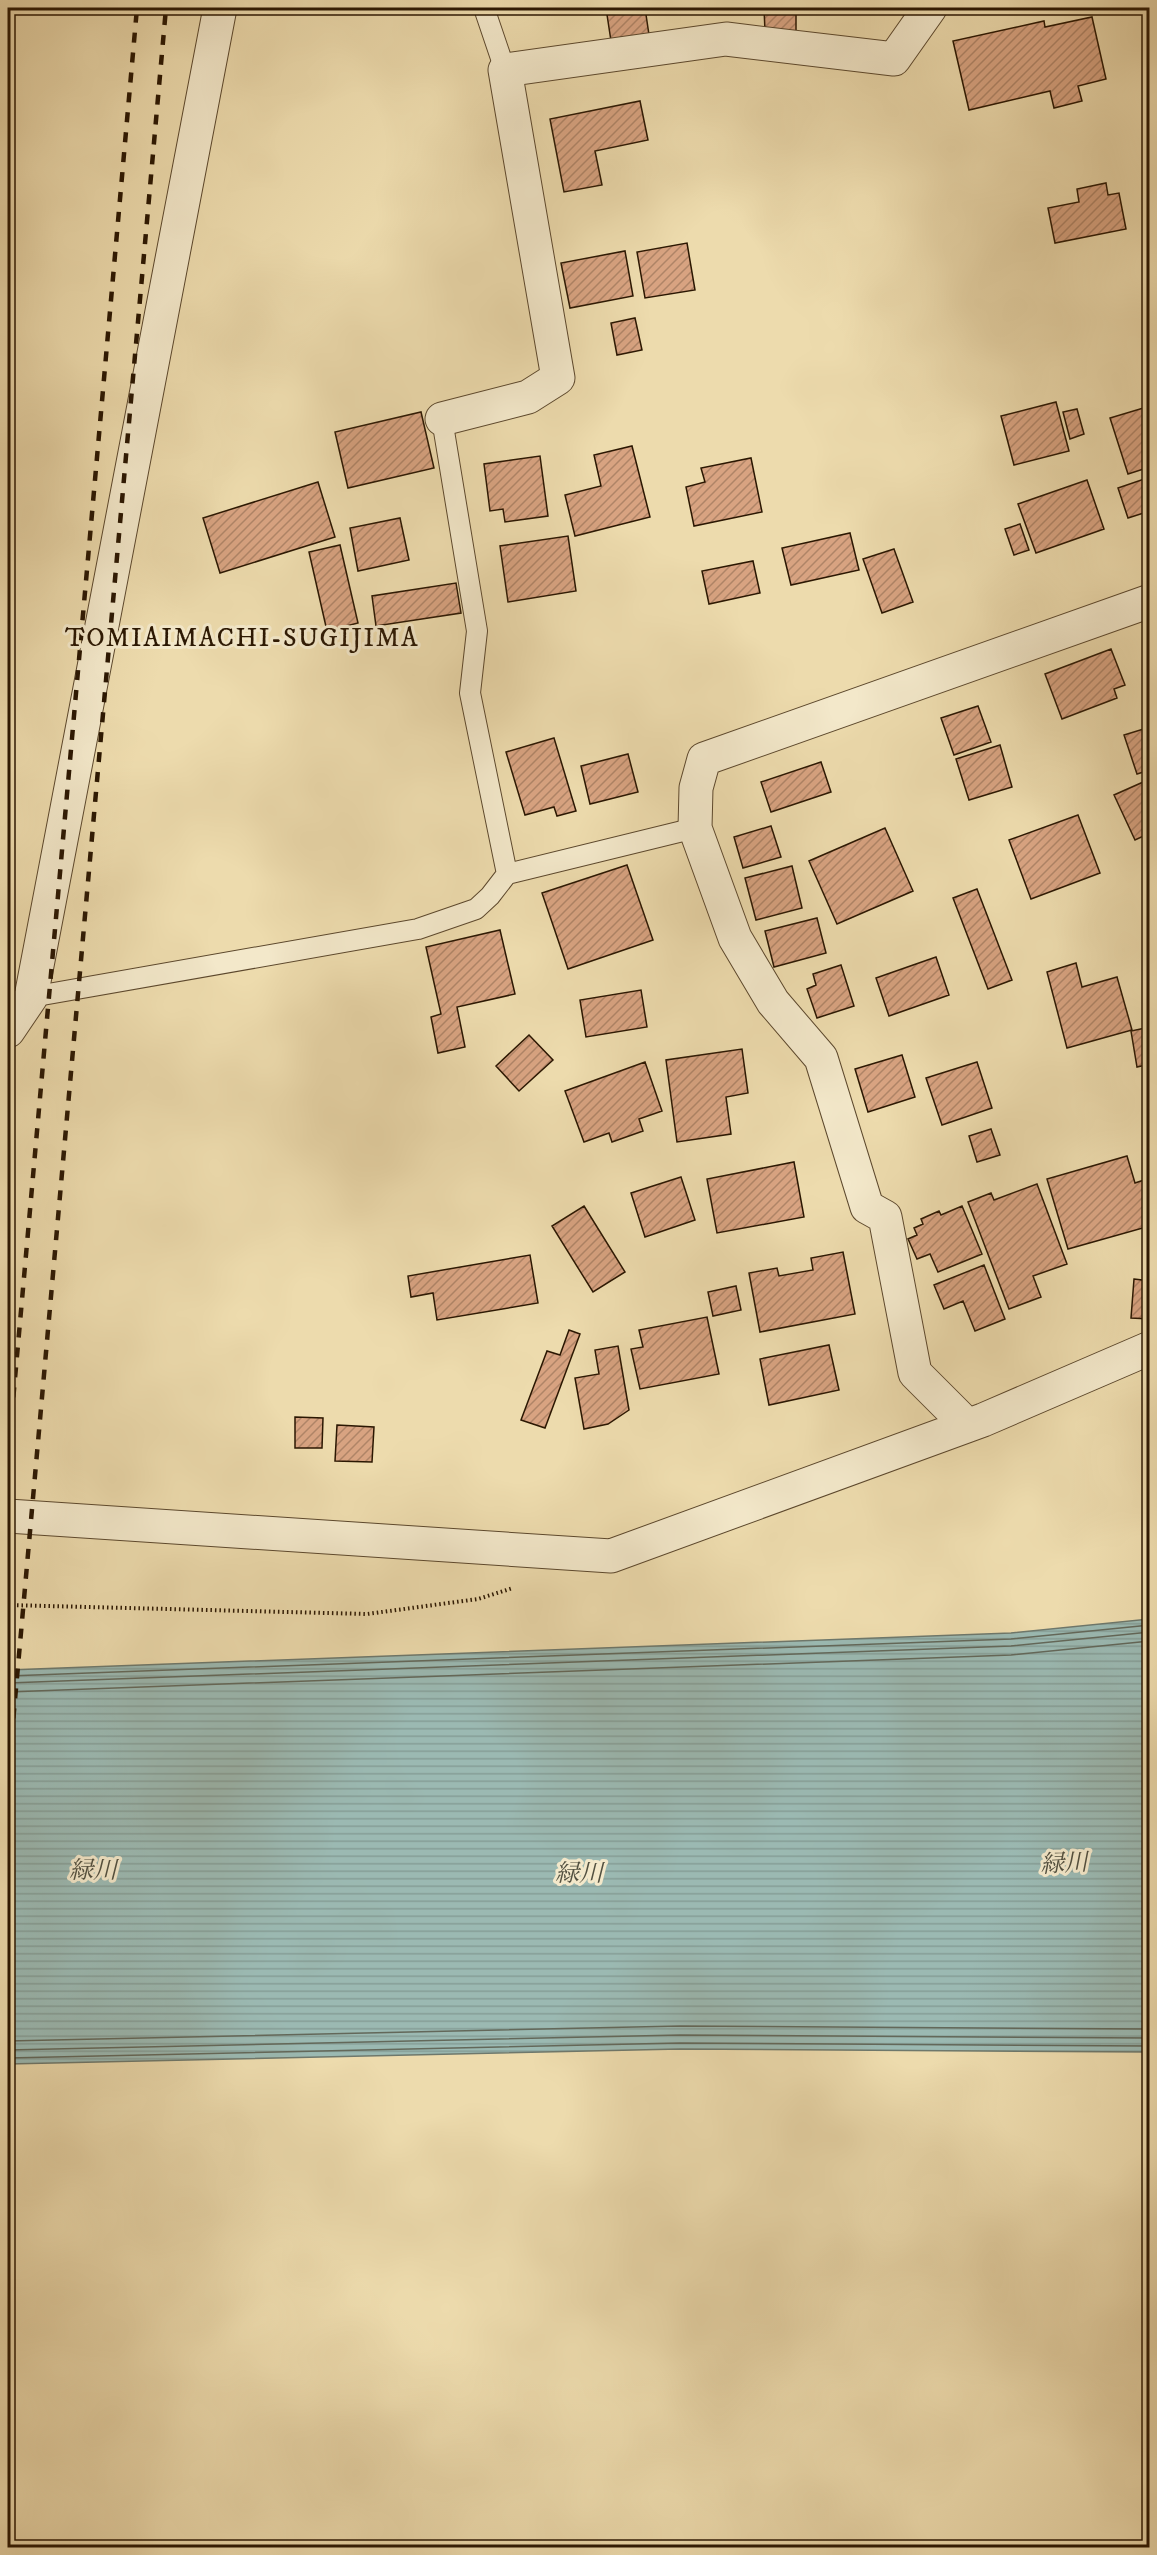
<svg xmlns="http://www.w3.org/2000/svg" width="1157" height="2555" viewBox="0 0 1157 2555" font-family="'IM FELL DW Pica','Noto Serif JP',serif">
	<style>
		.water { fill: url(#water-rules); stroke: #6e786c; stroke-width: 1.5 }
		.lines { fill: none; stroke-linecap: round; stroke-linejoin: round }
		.shore { stroke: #63685a; stroke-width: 1.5 }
		.building { fill: url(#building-hatch); stroke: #2b1702; stroke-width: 1.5 }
		.service-casing { stroke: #5c482d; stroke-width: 22 }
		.minor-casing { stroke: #5c482d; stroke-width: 35 }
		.path { stroke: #2b1702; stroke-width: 4; stroke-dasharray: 1.5 3; stroke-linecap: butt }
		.service { stroke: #f3e8ca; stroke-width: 20 }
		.minor { stroke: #f3e8ca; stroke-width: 33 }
		.rail { stroke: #2b1702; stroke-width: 4.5; stroke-dasharray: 10 10; stroke-linecap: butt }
		.labels { text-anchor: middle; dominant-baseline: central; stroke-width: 6; stroke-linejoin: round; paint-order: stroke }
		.water-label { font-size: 24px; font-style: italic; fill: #525040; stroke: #f3e8ca }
		.quarter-label { font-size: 26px; letter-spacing: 1.5px; fill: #2b1702; stroke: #f3e8ca }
	</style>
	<defs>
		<pattern id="water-rules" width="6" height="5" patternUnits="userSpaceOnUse" patternTransform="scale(1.5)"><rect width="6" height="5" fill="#9bb9b2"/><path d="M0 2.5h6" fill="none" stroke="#869e97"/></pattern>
		<pattern id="building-hatch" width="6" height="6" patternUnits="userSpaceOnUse" patternTransform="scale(1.5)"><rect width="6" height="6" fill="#d8a381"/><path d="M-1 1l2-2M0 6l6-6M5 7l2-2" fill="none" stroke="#af8467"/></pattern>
	</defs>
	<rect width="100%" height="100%" fill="#eddbad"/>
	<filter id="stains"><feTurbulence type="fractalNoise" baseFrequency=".00333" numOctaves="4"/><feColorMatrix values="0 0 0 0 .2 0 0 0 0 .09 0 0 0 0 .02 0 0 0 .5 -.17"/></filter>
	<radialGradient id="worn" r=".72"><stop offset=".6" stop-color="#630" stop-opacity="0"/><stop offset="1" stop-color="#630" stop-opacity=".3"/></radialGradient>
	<path class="water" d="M1149,1619V2052L680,2049L8,2064V1670L1011,1633Z"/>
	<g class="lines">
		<path class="shore" d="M8,1676L1011,1639L1150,1625
			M8,1683L1011,1646L1150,1632
			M8,1692L1011,1655L1150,1641
			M8,2041L680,2026L1150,2029
			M8,2050L680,2035L1150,2038
			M8,2058L680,2043L1150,2046"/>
	</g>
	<path class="building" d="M606,8H645L649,35L611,41Z
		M764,8H796V32L765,31Z
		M1092,17L1106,79L1078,86L1082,101L1054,108L1050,91L969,110L953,41L1044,21L1045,27Z
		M640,101L648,140L595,151L602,185L564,192L550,119Z
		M1106,183L1108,195L1119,193L1126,229L1055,243L1048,208L1079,202L1077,189Z
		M687,243L695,290L645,298L637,252Z
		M625,251L633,296L570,308L561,263Z
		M635,318L642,350L617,355L611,323Z
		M1056,402L1069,451L1014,465L1001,416Z
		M1150,406V467L1128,474L1110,418Z
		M1077,409L1084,434L1070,439L1063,412Z
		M421,412L434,468L348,488L335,432Z
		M632,446L650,517L575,536L565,495L601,486L594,455Z
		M540,456L548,516L505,522L503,509L490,511L484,464Z
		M751,458L762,512L694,526L686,487L705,482L701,468Z
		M1150,477V511L1128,518L1118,488Z
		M1087,480L1104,529L1036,553L1018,504Z
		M318,482L335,537L220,573L203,518Z
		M400,518L409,560L358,571L350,528Z
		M1020,524L1029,550L1014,555L1005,529Z
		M850,533L859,570L791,585L782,548Z
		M568,536L576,591L508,602L500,546Z
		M340,545L358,623L327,631L309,552Z
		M894,549L913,602L882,613L863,559Z
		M753,561L760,593L709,604L702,571Z
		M456,583L461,613L376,626L372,596Z
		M1111,649L1125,685L1114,689L1117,698L1062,719L1045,674Z
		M978,706L991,742L954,755L941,718Z
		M1150,727V770L1137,774L1124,735Z
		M554,738L576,811L557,816L554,807L525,815L506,752Z
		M1000,745L1012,787L969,800L956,759Z
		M628,754L638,792L590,804L581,766Z
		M821,762L831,792L771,812L761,782Z
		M1150,779V833L1135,840L1114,795Z
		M1078,815L1100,873L1031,899L1009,840Z
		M771,826L781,857L743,868L734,837Z
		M885,828L913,891L837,924L809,861Z
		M627,865L653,940L568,969L542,893Z
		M792,866L802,908L756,920L745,878Z
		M977,889L1012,980L988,989L953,898Z
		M817,918L826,953L774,967L765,931Z
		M500,930L515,994L457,1007L465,1047L438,1053L431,1017L441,1014L426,947Z
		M936,957L949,995L889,1016L876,978Z
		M1076,963L1082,987L1117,977L1132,1030L1067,1048L1047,972Z
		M841,965L854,1006L817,1018L807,989L816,985L813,974Z
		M641,990L647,1027L586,1037L580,1000Z
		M1150,1027V1064L1137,1067L1131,1031Z
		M529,1035L553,1060L519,1091L496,1066Z
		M742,1049L748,1093L726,1097L731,1134L677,1142L666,1060Z
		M902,1055L915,1097L868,1112L855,1069Z
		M645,1062L662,1111L639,1119L643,1131L612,1142L609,1133L584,1142L565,1091Z
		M977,1062L992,1108L942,1125L926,1078Z
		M991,1129L1000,1155L977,1162L969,1136Z
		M1127,1156L1135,1183L1147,1179L1150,1187V1226L1068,1249L1047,1179Z
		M794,1162L804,1217L717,1233L707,1179Z
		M681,1177L695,1220L645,1237L631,1193Z
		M1037,1184L1067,1264L1033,1276L1041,1297L1009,1309L968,1202L991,1193L994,1200Z
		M584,1206L625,1272L593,1292L552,1226Z
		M962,1206L982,1254L938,1272L930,1254L917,1259L908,1239L917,1235L914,1228L923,1224L921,1219L939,1211L941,1215Z
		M843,1252L855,1314L760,1332L749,1273L777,1268L779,1276L813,1270L811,1258Z
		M530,1255L538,1303L437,1320L433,1293L411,1297L408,1276Z
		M984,1265L1005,1319L975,1331L963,1301L944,1309L934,1285Z
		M1134,1279L1150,1281V1319L1131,1318Z
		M736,1286L741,1310L713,1316L708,1292Z
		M707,1317L719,1374L640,1389L631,1349L643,1347L639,1330Z
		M569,1330L580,1334L545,1428L521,1420L547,1351L560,1355Z
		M829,1345L839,1390L769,1405L760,1359Z
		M618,1346L629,1410L608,1424L584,1429L575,1378L599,1374L595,1350Z
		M295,1417L323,1418L322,1448H295Z
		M337,1425L374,1427L372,1462L335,1461Z"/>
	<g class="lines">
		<defs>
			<path id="service" d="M484,8L505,70
				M442,419L477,631L470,693L507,874
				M31,997L418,929L476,909L490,896L507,874L695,828"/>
			<path id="minor" d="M442,419L528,397L558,378L505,70L726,39L894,59L930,8
				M8,1031L31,997L220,8
				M967,1425L915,1373L885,1217L867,1207L821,1058L773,1002L735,938L695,828L696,788L704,759L1150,601
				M8,1516L611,1556L983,1420L1150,1348"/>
		</defs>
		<use href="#service" class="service-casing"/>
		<use href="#minor" class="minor-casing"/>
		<path class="path" d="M68,8L81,10L85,8
			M8,1605L367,1614L478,1599L513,1588"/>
		<use href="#service" class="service"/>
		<use href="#minor" class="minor"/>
		<path class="rail" d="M8,1457L137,8
			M8,1778L166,8"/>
	</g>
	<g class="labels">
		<g class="water-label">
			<text transform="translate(1064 1864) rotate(-3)">緑川</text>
			<text x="93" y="1871">緑川</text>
			<text x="579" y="1874">緑川</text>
		</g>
		<g class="quarter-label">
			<text x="242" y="638">TOMIAIMACHI-SUGIJIMA</text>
		</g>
	</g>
	<rect width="1157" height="2555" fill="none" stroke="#eddbad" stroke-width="30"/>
	<rect x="9" y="9" width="1139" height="2537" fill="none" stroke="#2b1702" stroke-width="3"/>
	<rect x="15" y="15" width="1127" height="2525" fill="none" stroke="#2b1702" stroke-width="1.5"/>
	<rect width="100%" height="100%" filter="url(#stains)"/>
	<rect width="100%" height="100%" fill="url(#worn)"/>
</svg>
